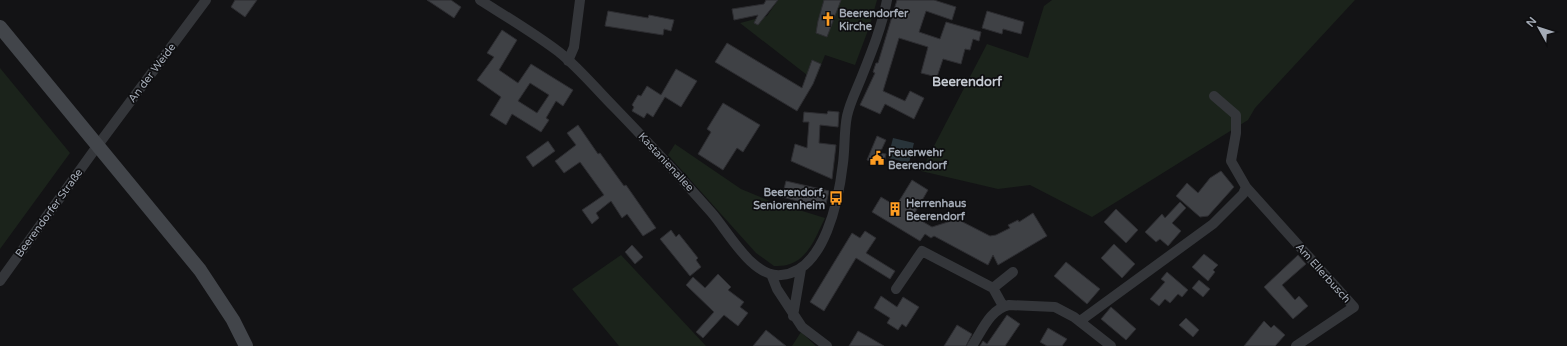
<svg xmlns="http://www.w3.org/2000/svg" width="1567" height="346" viewBox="0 0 1567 346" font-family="'Varela Round',sans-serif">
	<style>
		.green { fill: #1b231b }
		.water { fill: #29343a }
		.building { fill: #3f4145; stroke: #2d2d31; fill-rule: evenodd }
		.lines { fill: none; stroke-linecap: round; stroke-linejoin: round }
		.minor { stroke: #34363a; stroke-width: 10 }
		.secondary { stroke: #42454a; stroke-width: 14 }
		.labels { text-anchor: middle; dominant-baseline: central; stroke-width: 3.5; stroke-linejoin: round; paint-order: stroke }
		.poi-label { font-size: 11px; font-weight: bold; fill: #a4abb6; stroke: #0e0e10; text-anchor: start }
		.street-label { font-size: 11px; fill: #a4abb6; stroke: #0e0e10 }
		.quarter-label { font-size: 13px; font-weight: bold; fill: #c5cad2; stroke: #0e0e10 }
	</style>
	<rect width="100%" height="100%" fill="#131315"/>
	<path class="green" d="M778,0H877L870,25L855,65L825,55L816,78L807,75L740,23L767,16Z
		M1052,0H1355L1255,108L1248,120L1092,217L1030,185L998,189L921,171L987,44L1028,58L1044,6Z
		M0,68L70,153L0,249Z
		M675,144L741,189L770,201L825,218C817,234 809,258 790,264C785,266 779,266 774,266L756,253L668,155Z
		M621,255L706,346H619L572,289Z
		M801,332L816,346H792Z"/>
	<path class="water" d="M893,138L914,143L909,163L888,158Z"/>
	<path class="building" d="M235,0H257L245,17L231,7Z
		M427,0H451L461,7L454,18Z
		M766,0H778L758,25L754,23L758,15L734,20L732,9L764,4Z
		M824,0H841L827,37L816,33L818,21Z
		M897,0H934L956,7L952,20L926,11L919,32L940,39L946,22L981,32L979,41L973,39L970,50L965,49L961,64L943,59L937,77L921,73L928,47L899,38L883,91L905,101L910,91L924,98L914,119L885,104L880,114L860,105L875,73L873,72L876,63H878Z
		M608,11L648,18L649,15L674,20L671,31L664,29L663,35L605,26Z
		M987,11L1024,22L1021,34L1003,29L1002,34L982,28Z
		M502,30L517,40L499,70L518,83L531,64L573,90L563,106L556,101L546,118L549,120L541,132L512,114L506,125L490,115L501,97L477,80L494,57L487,53ZM530,83L549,95L537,113L518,101Z
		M727,43L802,88L812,60L821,64L813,84L797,111L715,62Z
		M676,69L697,81L681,107L665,97L653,117L647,113L644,118L632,111L634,107L632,105L638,95L641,96L647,86L661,95Z
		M723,103L760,125L743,152L737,148L723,170L698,154L711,132L707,129Z
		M828,111L839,112L838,127L820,125L819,143L836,145L832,179L791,161L795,144L807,148L809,122H803L804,112L827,114Z
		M578,125L598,154L600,153L624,186L626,185L656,228L643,236L627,214L622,218L611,201L596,213L599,218L592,224L582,210L604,195L580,162L564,173L555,161L576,145L567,133Z
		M877,136L886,140L880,153L886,154L884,163L867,160Z
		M548,141L555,151L533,167L526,157Z
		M1221,171L1234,187L1208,216L1200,217L1176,196L1187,183L1198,193L1210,178Z
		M912,180L928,190L913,216L932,227L951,221L953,217L990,236L996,235L1010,228L1008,225L1018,220L1019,222L1033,213L1047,236L998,265L993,255L988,265L934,236L931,238L925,234L920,241L872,212L881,197L896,206Z
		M786,181L829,191L825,208L782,197Z
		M1180,202L1186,208L1172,223L1181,231L1168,246L1160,239L1156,242L1145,232L1162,214L1165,218Z
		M1116,209L1138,230L1126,243L1104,222Z
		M671,230L676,237L679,234L698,258L696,260L701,267L690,276L660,239Z
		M865,231L876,238L866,253L895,271L890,279L856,258L824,311L810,302L852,233L860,238Z
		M1114,244L1135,264L1122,278L1101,258Z
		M632,245L643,257L635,264L625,252Z
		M1204,254L1218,265L1213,270L1215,272L1208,281L1192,267Z
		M1298,255L1306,264L1282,285L1295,300L1299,296L1308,306L1293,319L1264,287Z
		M1066,262L1100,289L1087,304L1054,276Z
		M1167,272L1188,290L1182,297L1178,294L1170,303L1165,299L1159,306L1150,299L1165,282L1161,279Z
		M718,274L731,287L728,290L744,302L740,307L748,313L738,326L724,315L703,338L696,332L714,312L686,285L693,277L705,288Z
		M1199,280L1210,289L1203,297L1192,288Z
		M881,296L897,307L903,297L919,307L906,327L902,324L898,330L887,323L890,318L874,308Z
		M1111,307L1136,329L1126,340L1101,319Z
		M1007,315L1020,324L1005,346H980L983,341L987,344Z
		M1186,318L1199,330L1193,337L1179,325Z
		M1264,321L1271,328L1274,325L1285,335L1275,346H1244Z
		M957,325L972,334L966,346H944Z
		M1048,328L1067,339L1062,346H1047L1040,342Z
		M766,330L786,346H753Z
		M858,331L867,336L884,346H849Z"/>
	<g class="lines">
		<path class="minor" d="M480,0C507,17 534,33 559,52C579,68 597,90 615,108C648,142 680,177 711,212C728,231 752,278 781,275C825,272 839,198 843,163C845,148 844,131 847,116C850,102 857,89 862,76C872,51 882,26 887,0
			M568,61L574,47L580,0
			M1214,96L1236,115V133L1231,161L1246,187L1354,307L1296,346
			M771,274L777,289L802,327L827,346
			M0,281L98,145L206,0
			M993,288L1013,272
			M896,289L922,251L993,288L1003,306
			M793,316L801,269
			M1080,321L1213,224L1243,194L1246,187
			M972,346C982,331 990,309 1009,305L1055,307L1074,317L1111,346"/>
		<path class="secondary" d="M0,27L200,270L233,320L246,346"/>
	</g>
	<defs>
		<symbol id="church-bare" viewBox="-9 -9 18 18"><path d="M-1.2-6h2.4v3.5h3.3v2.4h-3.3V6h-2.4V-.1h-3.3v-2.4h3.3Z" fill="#fe9d22" stroke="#0e0e10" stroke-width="2.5" paint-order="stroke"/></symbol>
		<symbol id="civic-bare" viewBox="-9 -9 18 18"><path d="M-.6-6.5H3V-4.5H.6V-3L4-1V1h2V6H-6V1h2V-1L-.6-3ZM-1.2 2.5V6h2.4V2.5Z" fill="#fe9d22" stroke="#0e0e10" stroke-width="2.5" paint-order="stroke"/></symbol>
		<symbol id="bus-bare" viewBox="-9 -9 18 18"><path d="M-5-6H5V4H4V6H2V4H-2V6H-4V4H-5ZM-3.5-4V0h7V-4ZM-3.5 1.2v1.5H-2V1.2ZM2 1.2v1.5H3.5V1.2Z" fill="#fe9d22" stroke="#0e0e10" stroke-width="2.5" paint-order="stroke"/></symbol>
		<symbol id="building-bare" viewBox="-9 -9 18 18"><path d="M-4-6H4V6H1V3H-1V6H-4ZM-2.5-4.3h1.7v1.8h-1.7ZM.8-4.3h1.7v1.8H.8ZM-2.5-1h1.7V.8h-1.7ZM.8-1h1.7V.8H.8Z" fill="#fe9d22" stroke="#0e0e10" stroke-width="2.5" paint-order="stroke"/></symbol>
	</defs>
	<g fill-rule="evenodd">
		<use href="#church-bare" x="818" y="9" width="20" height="20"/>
		<use href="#civic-bare" x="867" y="148" width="20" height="20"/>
		<use href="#bus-bare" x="826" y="188" width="20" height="20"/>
		<use href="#building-bare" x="885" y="199" width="20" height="20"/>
	</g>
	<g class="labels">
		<g class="poi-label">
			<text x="839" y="13">Beerendorfer<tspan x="839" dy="13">Kirche</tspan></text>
			<text x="888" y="152">Feuerwehr<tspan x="888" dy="13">Beerendorf</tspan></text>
			<text x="825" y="192" text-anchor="end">Beerendorf,<tspan x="825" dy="13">Seniorenheim</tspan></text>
			<text x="906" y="203">Herrenhaus<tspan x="906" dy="13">Beerendorf</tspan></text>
		</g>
		<g class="street-label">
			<text transform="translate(152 73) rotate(-53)">An der Weide</text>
			<text transform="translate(666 162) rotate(47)">Kastanienallee</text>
			<text transform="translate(49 213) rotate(-54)">Beerendorfer Straße</text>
			<text transform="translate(1323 273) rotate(48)">Am Ellerbusch</text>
		</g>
		<g class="quarter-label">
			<text x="967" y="82">Beerendorf</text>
		</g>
	</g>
	<g transform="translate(1539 28) rotate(309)" stroke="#0e0e10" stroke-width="3" paint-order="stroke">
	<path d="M0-3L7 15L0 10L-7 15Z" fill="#a4abb6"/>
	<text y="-6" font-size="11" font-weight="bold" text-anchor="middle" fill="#a4abb6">N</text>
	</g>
</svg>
